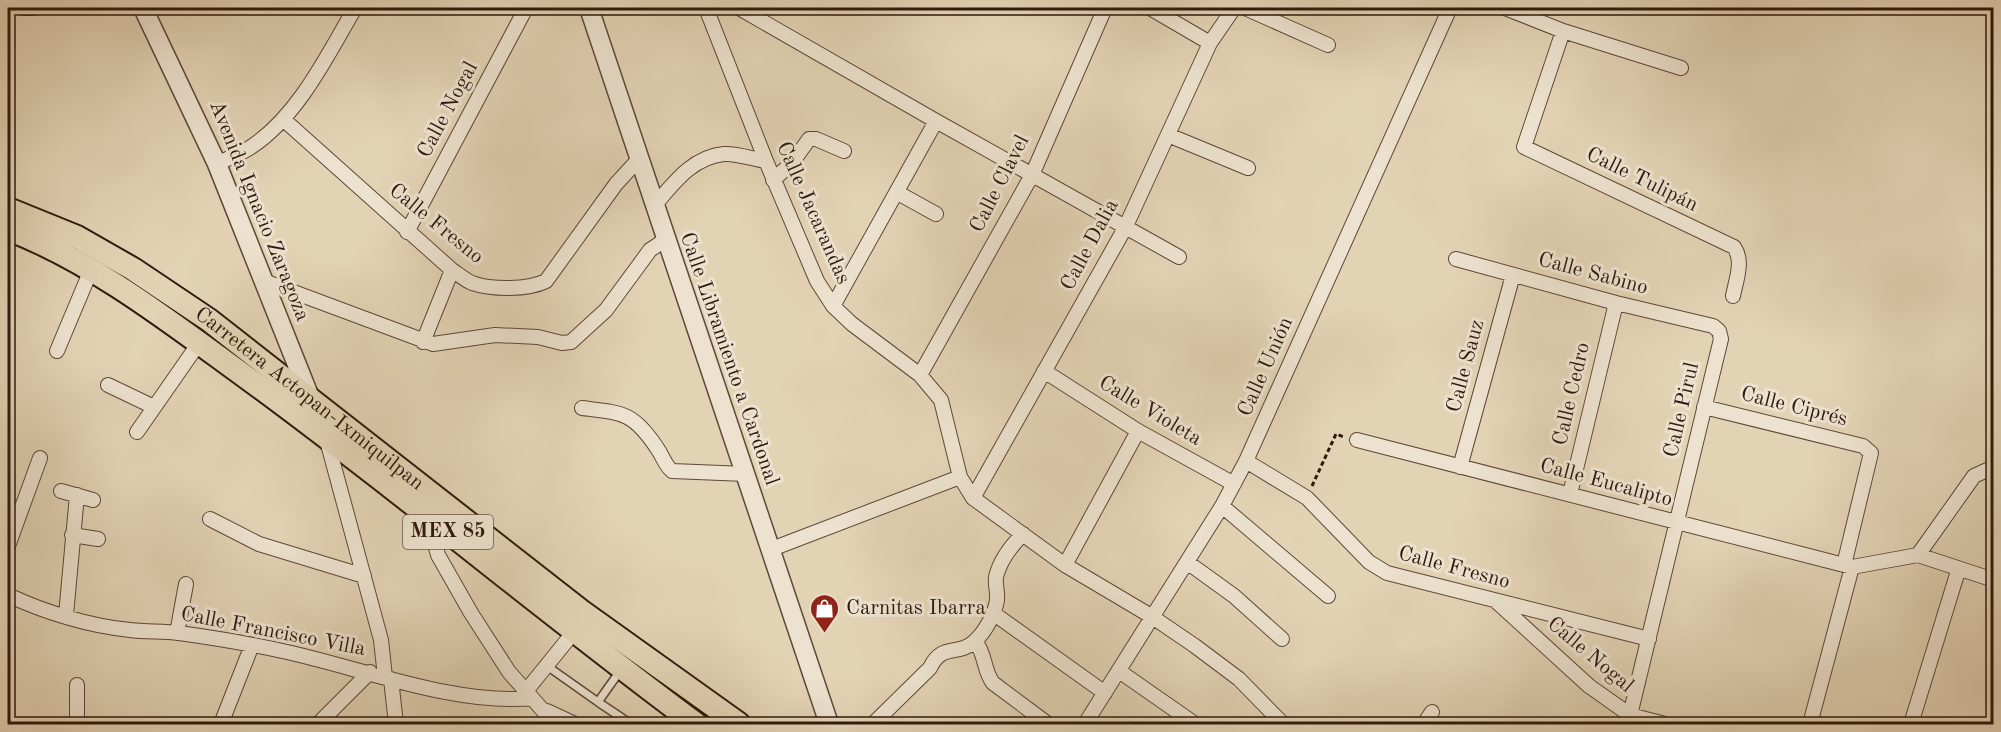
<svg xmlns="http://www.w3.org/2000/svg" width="2001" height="732" viewBox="0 0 2001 732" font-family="'Old Standard TT',serif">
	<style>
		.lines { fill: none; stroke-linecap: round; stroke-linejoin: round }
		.service-casing { stroke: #5c4838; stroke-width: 10 }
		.minor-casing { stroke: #5c4838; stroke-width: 16 }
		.tertiary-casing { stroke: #5c4838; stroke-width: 21 }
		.primary-casing { stroke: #2f190e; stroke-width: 26 }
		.path { stroke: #2f190e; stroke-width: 3; stroke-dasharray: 4.5 3; stroke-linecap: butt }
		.service { stroke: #ede2cf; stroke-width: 7 }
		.minor { stroke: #ede2cf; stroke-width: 14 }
		.tertiary { stroke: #ede2cf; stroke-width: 18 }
		.primary { stroke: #e3d3b5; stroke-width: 22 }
		.labels { text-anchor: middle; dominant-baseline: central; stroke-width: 6; stroke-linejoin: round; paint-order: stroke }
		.shield { fill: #ede2cf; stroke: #685548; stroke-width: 1.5 }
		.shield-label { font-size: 20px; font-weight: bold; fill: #2f190e }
		.street-label { font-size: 21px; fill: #2f190e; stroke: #ede2cf }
		.poi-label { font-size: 21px; fill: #2f190e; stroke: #ede2cf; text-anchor: start }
	</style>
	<rect width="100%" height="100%" fill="#e3d3b5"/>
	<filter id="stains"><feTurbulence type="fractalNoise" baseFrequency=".00333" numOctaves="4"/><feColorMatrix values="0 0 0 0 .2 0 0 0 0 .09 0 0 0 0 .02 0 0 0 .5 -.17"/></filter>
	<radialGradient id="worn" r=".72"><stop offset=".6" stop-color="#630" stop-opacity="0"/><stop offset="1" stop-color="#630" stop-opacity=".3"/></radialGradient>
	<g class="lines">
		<defs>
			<path id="service" d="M547,666L598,702
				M620,671L598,702L631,724"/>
			<path id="minor" d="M24,8H32
				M706,8L766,161L817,281L833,306L852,324L920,375L941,400L960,477L973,498L1065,565L1151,616L1195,646L1239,679L1283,724
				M739,8L936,121L1179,257
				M1150,8L1210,43
				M1245,8L1328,45
				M1505,8L1563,31L1681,68
				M1563,31L1524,147L1734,247C1744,261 1736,280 1733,296
				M283,119L452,270C458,274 465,280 472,283C492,290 528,290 546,281L616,184L638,160
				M1168,135L1248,168
				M217,164C228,158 241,154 251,147C298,116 327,56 355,8
				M773,180L792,163L809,139H816L844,151
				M898,193L936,214
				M654,206C673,184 692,157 724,154C736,153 753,159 766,161
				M407,232L526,8
				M1456,259L1616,303L1713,326L1719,331L1721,339L1630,715
				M264,281L433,344L495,335L538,337L562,343L571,342L606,310L650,250L665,240
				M833,306L936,121
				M423,342L452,270
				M57,351L91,270
				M1044,371L1138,431L1234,484
				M920,375L1032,175L1105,8
				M108,385L154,407
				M1704,407L1863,446L1871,453L1844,565
				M582,408C623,413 633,412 657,448C663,456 664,464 672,471L746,474
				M137,432L199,343
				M326,437L381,640L385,677
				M1357,440L1844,565L1852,567L1918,555L1994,580
				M1246,461L1307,498L1369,562L1387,573L1649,639
				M1460,467L1513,275
				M61,491L93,500
				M1570,494L1616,303
				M973,498L1125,228L1210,43L1234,8
				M1222,506L1328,596
				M428,518L438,555L471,613L509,672L555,724
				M210,519L259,544L364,576
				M72,535L98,539
				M8,546L40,458
				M769,550L960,477
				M1918,555L1974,476L1987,470H1994
				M1187,562L1234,596L1282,639
				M1065,565L1138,431
				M8,595C44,612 89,626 130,630C146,632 163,631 179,633C215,638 252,644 287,652C360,668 458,706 532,698
				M1497,602L1589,686L1630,715L1665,724
				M993,613L1105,693
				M66,615L77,495
				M177,633L186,584
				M975,641C986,654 983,670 993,683L1048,724
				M1119,671L1195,724
				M391,679L396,724
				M77,685V724
				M526,691L573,633
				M547,711L575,724
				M221,724L252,645
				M318,724L370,672
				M873,724L930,668C942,642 958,657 975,641C985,632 995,614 997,600C998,593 995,585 996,577C1000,560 1011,546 1023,534
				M1085,724L1222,506L1246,461L1450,8
				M1424,724L1432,712
				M1810,724L1852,567
				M1911,724L1958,571"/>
			<path id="tertiary" d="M143,8L217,164L311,400
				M589,8L829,724"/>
			<g id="primary">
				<path id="s1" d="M8,209L77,237L133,269L209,320L581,611L739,724"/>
				<path d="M8,229C96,263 174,325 250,380C402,491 545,612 696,724"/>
			</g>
		</defs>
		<use href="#service" class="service-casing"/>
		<use href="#minor" class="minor-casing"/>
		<use href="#tertiary" class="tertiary-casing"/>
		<use href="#primary" class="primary-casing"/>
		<path class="path" d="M1312,486L1336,434L1344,437"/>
		<use href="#service" class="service"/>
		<use href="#minor" class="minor"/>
		<use href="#tertiary" class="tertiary"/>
		<use href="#primary" class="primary"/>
	</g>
	<defs>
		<symbol id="shop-pin" viewBox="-11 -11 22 30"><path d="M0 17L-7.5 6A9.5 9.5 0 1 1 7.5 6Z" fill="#8f2418" stroke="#ede2cf"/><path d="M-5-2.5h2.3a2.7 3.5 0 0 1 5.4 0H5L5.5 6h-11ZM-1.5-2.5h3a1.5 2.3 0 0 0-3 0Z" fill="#fff"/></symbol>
	</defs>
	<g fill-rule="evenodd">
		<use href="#shop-pin" x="808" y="592" width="33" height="45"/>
	</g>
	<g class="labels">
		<rect class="shield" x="403" y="515" width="90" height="34" rx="4.5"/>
		<g class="shield-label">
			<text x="448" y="532">MEX 85</text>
		</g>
		<g class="street-label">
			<text transform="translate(448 110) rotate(-62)">Calle Nogal</text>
			<text transform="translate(1642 180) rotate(26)">Calle Tulipán</text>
			<text transform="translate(1000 184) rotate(-63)">Calle Clavel</text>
			<text transform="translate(259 211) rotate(68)">Avenida Ignacio Zaragoza</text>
			<text transform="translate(813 213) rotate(66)">Calle Jacarandas</text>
			<text transform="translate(436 224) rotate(39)">Calle Fresno</text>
			<text transform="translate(1090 245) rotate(-62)">Calle Dalia</text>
			<text transform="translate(1593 274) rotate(15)">Calle Sabino</text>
			<text transform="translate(729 359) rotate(71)">Calle Libramiento a Cardonal</text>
			<text transform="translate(1466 366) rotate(-75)">Calle Sauz</text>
			<text transform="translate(1266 367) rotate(-66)">Calle Unión</text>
			<text transform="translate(1572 394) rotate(-77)">Calle Cedro</text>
			<text stroke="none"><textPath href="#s1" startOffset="358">Carretera Actopan-Ixmiquilpan</textPath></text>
			<text transform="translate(1794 407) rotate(14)">Calle Ciprés</text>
			<text transform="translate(1682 410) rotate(-77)">Calle Pirul</text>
			<text transform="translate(1150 411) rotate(31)">Calle Violeta</text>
			<text transform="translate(1606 483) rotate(15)">Calle Eucalipto</text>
			<text transform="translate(1454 568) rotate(15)">Calle Fresno</text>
			<text transform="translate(273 632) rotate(11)">Calle Francisco Villa</text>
			<text transform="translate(1590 655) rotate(40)">Calle Nogal</text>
		</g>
		<g class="poi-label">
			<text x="846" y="608">Carnitas Ibarra</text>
		</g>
	</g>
	<rect width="2001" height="732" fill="none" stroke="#e3d3b5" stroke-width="30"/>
	<rect x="9" y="9" width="1983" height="714" fill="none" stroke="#2f190e" stroke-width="3"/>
	<rect x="15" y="15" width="1971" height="702" fill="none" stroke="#2f190e" stroke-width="1.5"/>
	<rect width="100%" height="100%" filter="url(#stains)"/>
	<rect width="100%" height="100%" fill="url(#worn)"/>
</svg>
